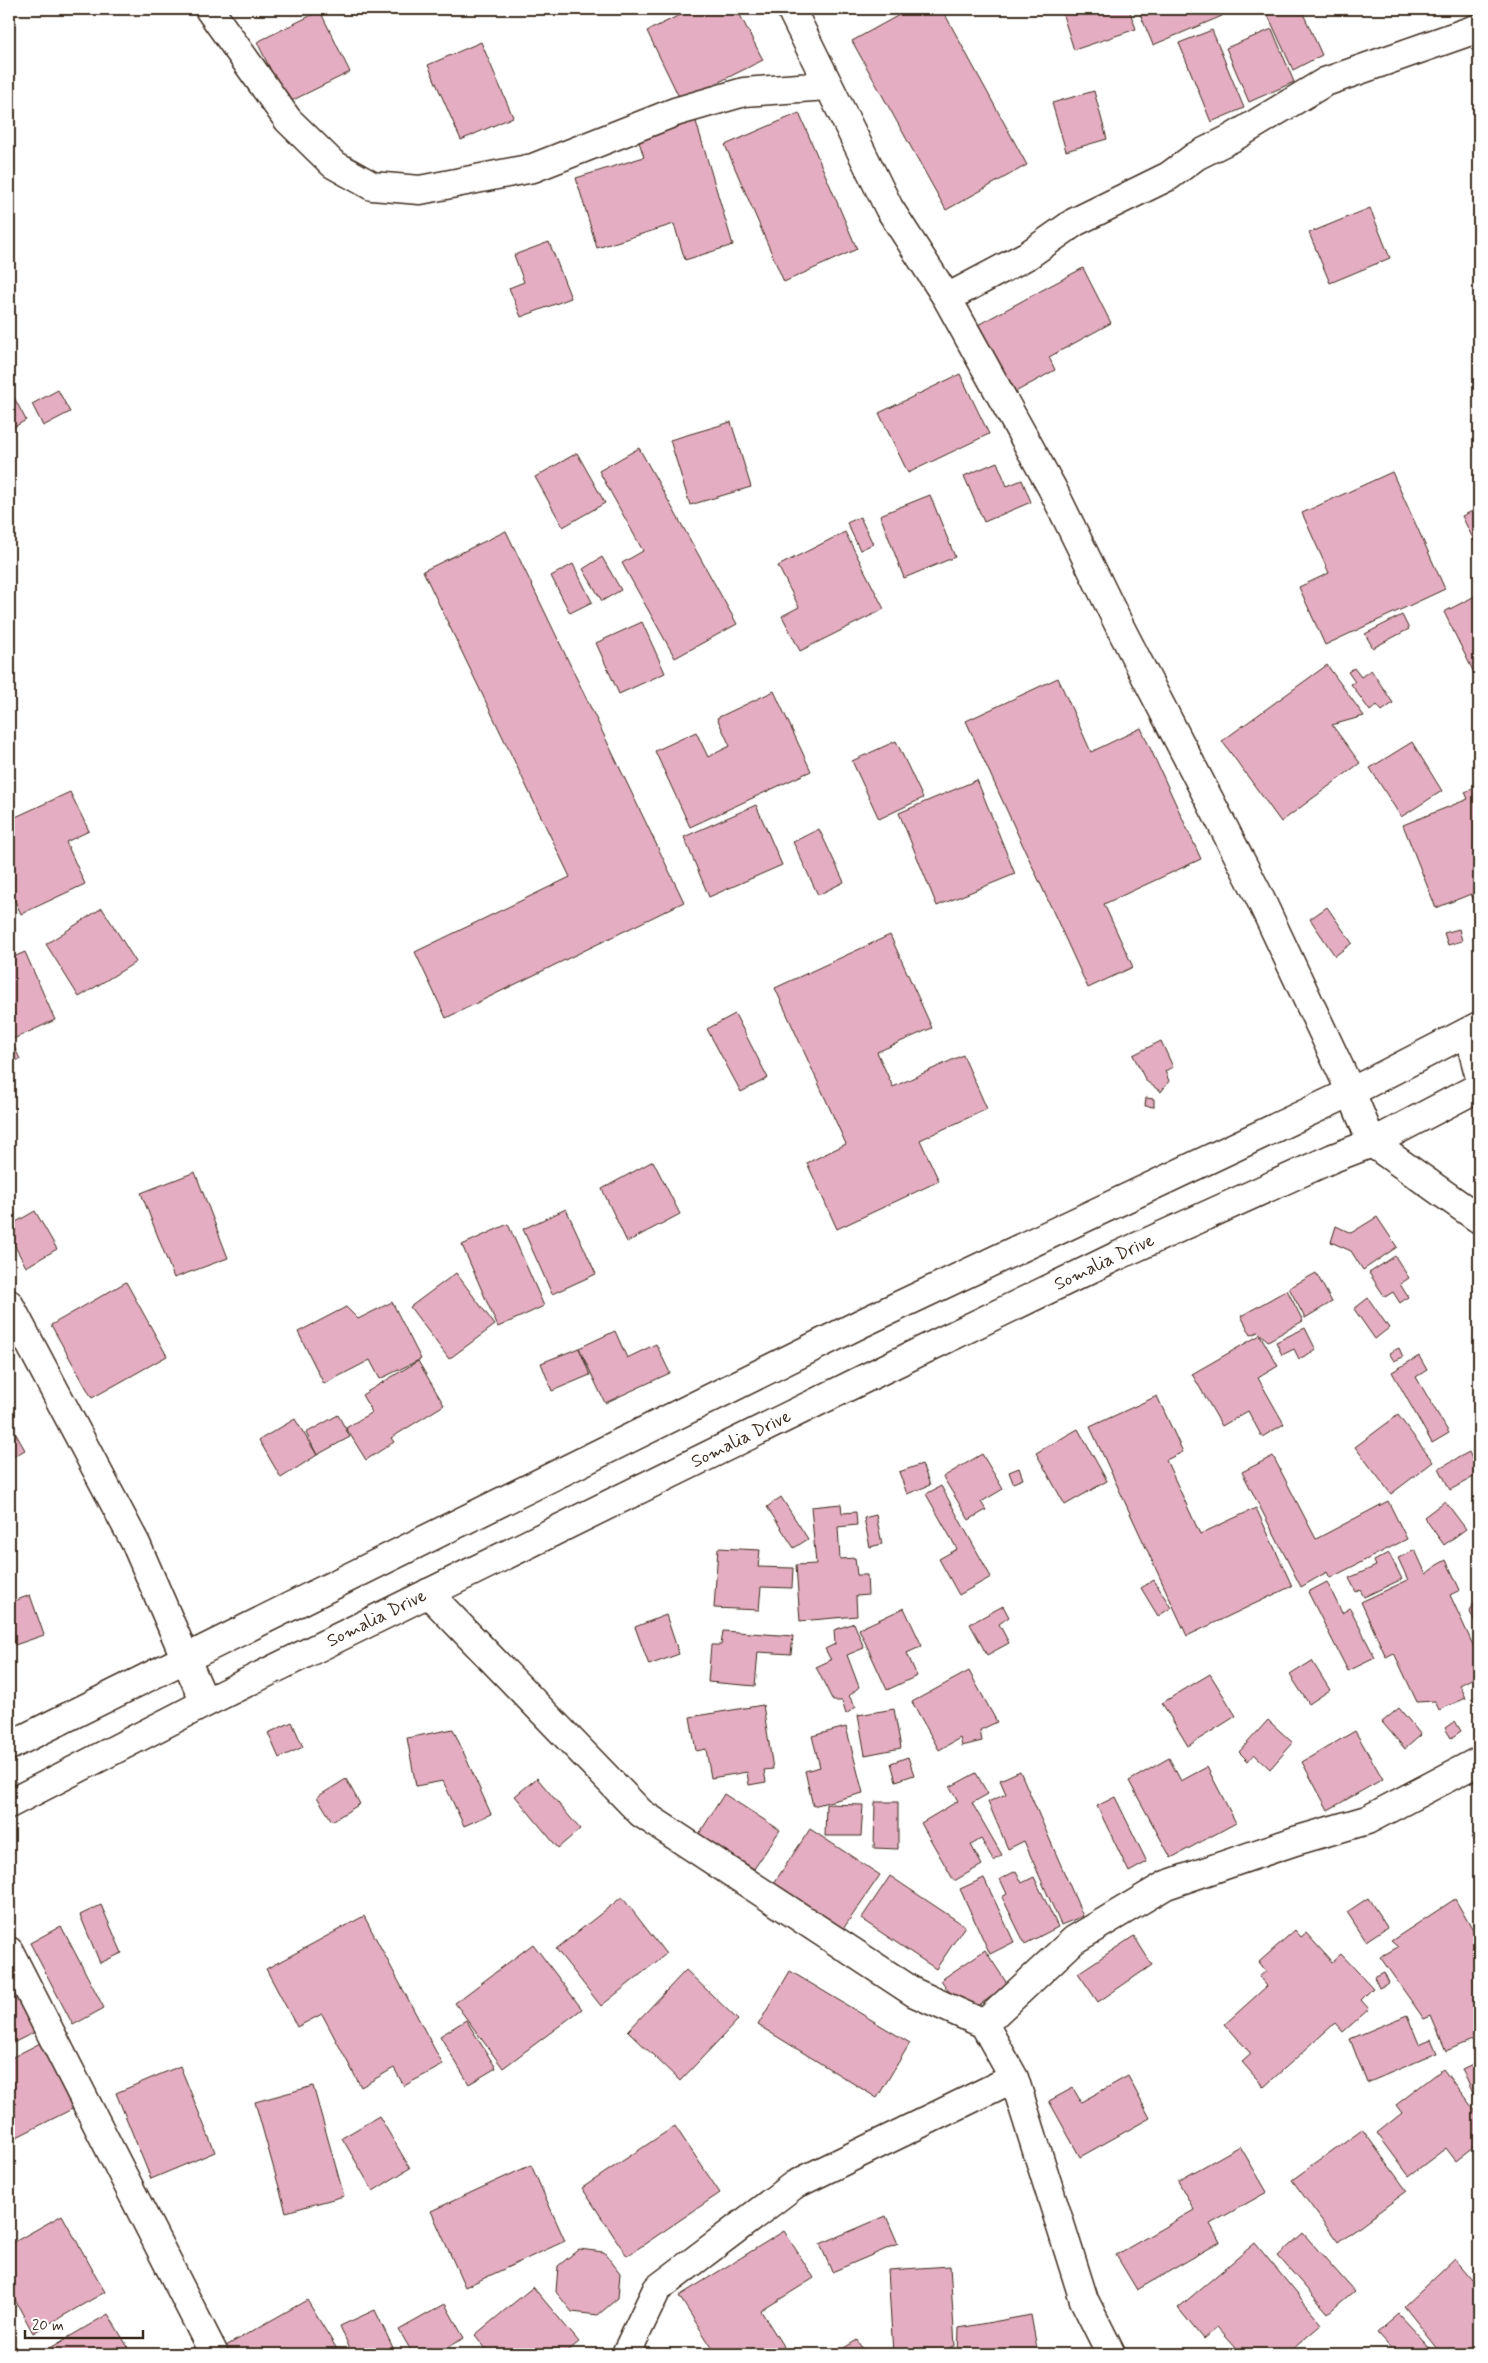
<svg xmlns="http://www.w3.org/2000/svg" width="1488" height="2363" viewBox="0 0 1488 2363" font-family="Mynerve,sans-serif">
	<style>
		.building { fill: #e5adc1; stroke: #3b2a1e }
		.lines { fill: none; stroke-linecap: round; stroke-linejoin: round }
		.minor-casing { stroke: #3b2a1e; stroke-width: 31 }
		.tertiary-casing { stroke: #3b2a1e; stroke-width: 31 }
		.primary-casing { stroke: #3b2a1e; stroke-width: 31 }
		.minor { stroke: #fff; stroke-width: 28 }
		.tertiary { stroke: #fff; stroke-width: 28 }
		.primary { stroke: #fff; stroke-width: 28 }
		.labels { text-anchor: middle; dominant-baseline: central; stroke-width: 5; stroke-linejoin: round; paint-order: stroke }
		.street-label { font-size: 18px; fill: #3b2a1e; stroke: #fff }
	</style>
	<rect width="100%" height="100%" fill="#fff"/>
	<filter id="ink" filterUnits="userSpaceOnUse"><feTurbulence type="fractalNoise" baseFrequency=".02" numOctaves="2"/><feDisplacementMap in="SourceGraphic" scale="10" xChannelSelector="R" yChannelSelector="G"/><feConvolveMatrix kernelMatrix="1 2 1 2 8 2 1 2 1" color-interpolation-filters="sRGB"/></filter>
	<g filter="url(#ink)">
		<path class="building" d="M692,9H737L763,60L681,101L647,31Z
			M910,9H942L1027,165L946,210L852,41Z
			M1061,9H1129L1136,29L1074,50Z
			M1138,9H1218L1222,16L1153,45Z
			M1265,9H1301L1322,55L1293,70Z
			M320,11L350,72L287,103L257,42Z
			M1272,29L1294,82L1249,102L1226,48Z
			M1212,30L1244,108L1211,122L1179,43Z
			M481,42L513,117L461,140L428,65Z
			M1094,91L1107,139L1066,151L1052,103Z
			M799,113L857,249L784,282L725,145Z
			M694,115L733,245L685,260L674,224L597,248L576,178L644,157L636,133Z
			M1370,208L1390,258L1330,283L1309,233Z
			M549,242L571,298L521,317L509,288L524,282L514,255Z
			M1083,268L1111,323L1049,357L1055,370L1010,395L974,327Z
			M960,374L989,434L908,473L879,413Z
			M9,388L26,420L9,430Z
			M58,390L70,412L43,426L32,404Z
			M731,422L751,487L690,505L670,440Z
			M639,448L737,624L675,658L622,563L643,551L599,471Z
			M577,453L605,503L563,527L535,477Z
			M997,462L1007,486L1022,480L1031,502L984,522L964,476Z
			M1392,472L1445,589L1325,645L1299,587L1329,573L1302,513Z
			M930,495L955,557L904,578L880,515Z
			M1479,508V551L1462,516Z
			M860,517L873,544L860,550L847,523Z
			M506,531L684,902L446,1018L415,952L570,877L423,571Z
			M845,532L884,609L800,651L782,616L799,607L778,566Z
			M602,557L621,590L602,601L583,569Z
			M573,564L592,602L570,613L551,576Z
			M1479,594V683L1444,612Z
			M1402,615L1409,629L1373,648L1365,634Z
			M642,622L665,673L619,694L596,643Z
			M1327,665L1364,716L1332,725L1360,763L1281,822L1222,741Z
			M1354,668L1361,677L1371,670L1393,703L1382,711L1377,705L1370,711L1351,684L1355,682L1348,672Z
			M1058,678L1091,752L1141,728L1201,859L1104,904L1133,967L1088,988L966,721Z
			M774,691L811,771L690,827L655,751L696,732L708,757L730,746L717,718Z
			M896,741L923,798L879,819L852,761Z
			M1412,742L1442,791L1401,817L1370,768Z
			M977,780L1015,874L937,906L899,813Z
			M1479,786V912L1471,894L1436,908L1403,825L1468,799L1465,792Z
			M70,792L89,831L66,842L85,884L21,914L9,888V820Z
			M756,805L782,865L709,897L684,837Z
			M819,829L844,882L818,895L793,842Z
			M1327,907L1352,943L1335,956L1310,919Z
			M102,908L136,962L79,997L46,944Z
			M1459,929L1462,941L1448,945L1444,933Z
			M890,935L932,1028L877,1052L893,1087L963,1055L987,1109L920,1140L939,1181L837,1229L807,1163L846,1144L775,988Z
			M25,952L55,1020L11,1040L20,1059L9,1064V959Z
			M735,1014L768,1078L741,1092L707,1029Z
			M1161,1041L1173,1067L1165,1071L1169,1081L1161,1092L1146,1081L1133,1055Z
			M1146,1098L1154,1099V1107L1145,1106Z
			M653,1161L680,1214L627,1242L602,1189Z
			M195,1172L228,1258L174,1278L141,1193Z
			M566,1209L596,1274L552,1294L523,1229Z
			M35,1211L57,1249L26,1267L9,1235V1226Z
			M1377,1217L1397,1247L1363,1270L1351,1251L1331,1242L1336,1226L1351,1233Z
			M508,1224L544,1306L498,1327L462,1245Z
			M1395,1256L1409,1278L1400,1284L1408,1297L1400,1303L1393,1292L1385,1297L1369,1273Z
			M456,1273L495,1325L449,1359L410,1307Z
			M1316,1273L1332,1302L1305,1318L1289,1288Z
			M126,1282L167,1356L92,1398L51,1325Z
			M1287,1290L1303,1321L1268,1341L1258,1332L1251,1335L1241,1316Z
			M1368,1298L1389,1328L1375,1339L1354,1309Z
			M392,1302L421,1359L380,1379L370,1360L324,1384L298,1332L346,1307L358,1319Z
			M1305,1328L1316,1350L1299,1359L1294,1349L1282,1355L1276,1342Z
			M615,1331L627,1358L656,1344L670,1373L605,1403L579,1348Z
			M1260,1335L1278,1366L1258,1378L1284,1424L1262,1437L1248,1411L1222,1426L1192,1374Z
			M579,1348L590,1375L552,1391L541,1363Z
			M1399,1348L1403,1357L1394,1361L1389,1353Z
			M1419,1356L1427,1370L1416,1377L1449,1433L1432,1443L1392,1372Z
			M418,1361L444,1405L391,1438L394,1442L366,1460L346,1428L372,1412L362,1395Z
			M1157,1396L1183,1452L1166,1460L1200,1534L1256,1508L1292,1586L1187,1636L1090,1427Z
			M338,1415L350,1437L317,1455L306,1433Z
			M1398,1415L1433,1462L1391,1494L1355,1447Z
			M295,1419L317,1455L281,1478L259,1440Z
			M9,1422L25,1450L9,1459Z
			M1078,1429L1107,1481L1065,1505L1036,1453Z
			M1469,1452L1479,1474L1450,1490L1439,1468Z
			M982,1454L1003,1489L981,1502L986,1510L969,1520L943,1477Z
			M1273,1456L1316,1539L1388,1501L1407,1539L1330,1578L1327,1572L1301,1587L1242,1472Z
			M922,1464L930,1485L907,1494L899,1472Z
			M1019,1468L1023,1479L1013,1483L1009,1472Z
			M941,1486L991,1577L959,1595L939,1559L957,1549L926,1494Z
			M781,1497L808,1539L794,1548L767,1507Z
			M1445,1501L1466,1529L1444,1545L1424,1517Z
			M841,1504L842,1513L856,1512L857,1525L838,1527L840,1559L855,1558L857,1575H867L868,1595L856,1596L857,1616L800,1621L796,1565L816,1564L811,1507Z
			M876,1515L882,1544L870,1547L864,1518Z
			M718,1548L760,1550L758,1567L793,1568L792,1588L761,1587L759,1610L714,1608Z
			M1415,1550L1426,1574L1437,1565L1446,1560L1460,1590L1450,1595L1479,1658V1675L1460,1685L1466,1698L1439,1710L1435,1701L1417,1702L1394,1653L1386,1657L1361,1602L1408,1580L1398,1558Z
			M1389,1553L1402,1579L1364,1597L1360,1590L1356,1592L1349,1578L1376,1566L1374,1561Z
			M1154,1580L1171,1608L1158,1616L1141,1588Z
			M1327,1582L1342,1613L1350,1608L1375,1658L1348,1671L1308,1592Z
			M30,1595L44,1635L15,1645L9,1628V1603Z
			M1479,1597V1626L1476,1625L1470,1612L1476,1598Z
			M1003,1606L1009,1617L999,1624L1009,1643L987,1655L970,1624Z
			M904,1608L922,1646L907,1653L917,1676L887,1690L859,1629Z
			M666,1615L679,1654L649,1665L635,1627Z
			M854,1623L864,1648L847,1655L859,1687L849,1696L856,1707L846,1714L842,1701H833L816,1667L831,1660L825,1649L835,1644L834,1630Z
			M723,1631L793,1636L791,1654L758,1652L755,1686L708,1682L711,1645H721Z
			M1312,1661L1330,1690L1309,1704L1290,1675Z
			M969,1671L997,1722L980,1730L982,1741L962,1746L960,1738L939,1750L912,1702Z
			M1210,1674L1236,1716L1188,1746L1162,1703Z
			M763,1705L773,1769L764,1770L766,1782L749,1785L747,1772L711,1778L706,1749L696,1751L690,1717Z
			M1399,1708L1421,1735L1405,1749L1382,1722Z
			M894,1709L901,1748L865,1755L858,1715Z
			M1268,1720L1293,1743L1270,1769L1254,1754L1248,1761L1239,1752Z
			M1455,1721L1461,1731L1451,1738L1445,1728Z
			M292,1722L303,1747L279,1758L268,1733Z
			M846,1727L863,1793L813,1806L805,1771L820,1767L812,1736Z
			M453,1729L491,1814L464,1826L443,1781L416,1786L407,1738Z
			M1355,1731L1383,1779L1328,1810L1302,1762Z
			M908,1757L914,1775L896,1781L891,1763Z
			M1169,1758L1181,1781L1207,1767L1236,1823L1171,1858L1129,1781Z
			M1020,1771L1083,1916L1061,1925L1024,1841L1008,1849L988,1802L1006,1794L1000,1780Z
			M976,1773L988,1794L972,1803L1002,1855L994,1861L981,1839L971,1845L982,1865L954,1881L921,1823L958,1801L950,1787Z
			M537,1778L580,1829L558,1848L515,1796Z
			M346,1779L360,1804L332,1821L317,1797Z
			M724,1794L780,1830L754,1869L699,1834Z
			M1115,1797L1147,1862L1129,1872L1097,1806Z
			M875,1802H898V1849L874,1848Z
			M826,1804L863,1805L861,1836H825Z
			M810,1829L880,1875L839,1935L770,1889Z
			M1479,1832V1849L1471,1838Z
			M1016,1871L1022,1883L1034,1877L1058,1927L1025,1944L1002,1897L1007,1894L1000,1879Z
			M890,1876L965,1926L936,1969L861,1919Z
			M984,1878L1014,1942L990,1954L960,1889Z
			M622,1897L666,1954L601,2006L556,1949Z
			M1368,1898L1387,1927L1366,1941L1347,1912Z
			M1455,1899L1479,1941V2037L1446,2051L1431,2016L1424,2019L1380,1957L1398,1947L1391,1941Z
			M101,1905L122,1953L100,1963L80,1915Z
			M364,1916L443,2065L404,2086L394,2068L361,2087L322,2014L297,2027L266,1969Z
			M61,1926L104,2008L73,2025L30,1943Z
			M1295,1930L1301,1937L1306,1933L1332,1962L1341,1954L1373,1988L1361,2000L1369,2009L1343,2032L1335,2023L1264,2087L1242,2062L1251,2054L1225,2024L1267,1986L1259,1977L1266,1971L1259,1962Z
			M1134,1936L1152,1965L1098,2002L1078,1973Z
			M533,1944L582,2009L503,2068L455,2003Z
			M985,1950L1008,1985L965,2015L941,1980Z
			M686,1970L738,2020L680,2081L628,2031Z
			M790,1971L910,2043L877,2098L758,2025Z
			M1384,1972L1389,1983L1379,1988L1374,1977Z
			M9,1977L41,2029L9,2045Z
			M1407,2015L1419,2044L1431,2039L1437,2053L1367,2083L1350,2039Z
			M466,2020L496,2068L469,2084L440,2036Z
			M52,2037L84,2103L9,2141V2059Z
			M1479,2061V2107L1462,2069Z
			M180,2066L215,2152L151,2179L116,2093Z
			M1443,2069L1479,2116V2143L1456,2161L1446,2148L1409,2176L1377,2133L1402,2113L1396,2105Z
			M1128,2076L1150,2118L1080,2157L1049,2101L1073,2088L1081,2102Z
			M313,2086L344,2196L286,2212L255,2102Z
			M379,2116L410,2168L373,2191L342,2138Z
			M675,2126L720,2193L627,2256L582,2188Z
			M1362,2129L1407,2191L1338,2242L1292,2180Z
			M1240,2146L1267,2192L1210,2224L1220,2242L1137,2290L1116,2255L1194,2210L1178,2181Z
			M531,2165L565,2241L465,2287L431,2211Z
			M62,2215L105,2292L33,2333L9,2289V2245Z
			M886,2216L898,2244L832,2272L820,2244Z
			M784,2231L814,2278L761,2311L788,2354H716L679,2296Z
			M1303,2233L1354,2291L1328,2313L1278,2256Z
			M1255,2243L1322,2324L1287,2354H1226L1235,2347L1217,2327L1203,2339L1178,2308Z
			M579,2249L604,2252L620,2273L618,2298L598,2315L572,2312L556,2292L558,2266Z
			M1454,2259L1479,2288V2350L1474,2354H1442L1404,2306Z
			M950,2266L955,2346L932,2354H893L888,2270Z
			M533,2287L579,2342L564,2354H490L475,2335Z
			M307,2300L340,2354H219L217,2351Z
			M445,2304L464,2338L435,2354H413L399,2330Z
			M375,2310L396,2354H352L340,2326Z
			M108,2314L132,2354H40Z
			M1399,2314L1436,2354H1396L1377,2333Z
			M1031,2315L1038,2354H958L959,2328Z
			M857,2340L865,2354H834Z"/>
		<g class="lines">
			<defs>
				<path id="minor" d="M209,9L288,120L333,164L372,186L420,190L533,168L675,112L744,92L827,86
					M791,9L889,208L947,298L1052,488L1120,627L1258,894L1351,1092
					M947,298L1028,255L1075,222L1169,176L1196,156L1232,138L1325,82L1479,28
					M9,1304L136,1544L205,1703
					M428,1593L641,1813L915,1993L984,2024L1014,2078L1084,2300L1111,2354
					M9,1951L214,2354
					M984,2024L1074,1940L1166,1885L1295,1841L1367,1820L1479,1761
					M626,2354L657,2289L794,2185L1014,2078"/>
				<path id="tertiary" d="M1468,1032L1479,1074
					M1351,1092L1372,1143L1479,1219"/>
				<g id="primary">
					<path d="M9,1746L862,1323L1351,1092L1479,1026"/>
					<path id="s1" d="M9,1804L205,1703L882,1370L1117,1256L1333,1158L1372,1143L1479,1087"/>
				</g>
			</defs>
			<use href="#minor" class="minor-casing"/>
			<use href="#tertiary" class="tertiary-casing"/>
			<use href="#primary" class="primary-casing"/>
			<use href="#minor" class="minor"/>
			<use href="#tertiary" class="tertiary"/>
			<use href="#primary" class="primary"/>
		</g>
	</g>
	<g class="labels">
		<g class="street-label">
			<text stroke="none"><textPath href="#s1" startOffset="1222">Somalia Drive</textPath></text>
			<text stroke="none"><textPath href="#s1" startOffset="818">Somalia Drive</textPath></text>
			<text stroke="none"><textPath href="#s1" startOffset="412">Somalia Drive</textPath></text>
		</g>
	</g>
	<rect width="1488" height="2363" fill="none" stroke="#fff" stroke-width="30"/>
	<rect x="15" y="15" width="1458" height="2333" fill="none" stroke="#3b2a1e" stroke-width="2" filter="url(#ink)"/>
	<path d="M25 2330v8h118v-8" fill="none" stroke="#3b2a1e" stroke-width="2.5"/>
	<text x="32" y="2330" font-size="15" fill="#3b2a1e" stroke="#ffffff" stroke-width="4" paint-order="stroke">20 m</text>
</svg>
